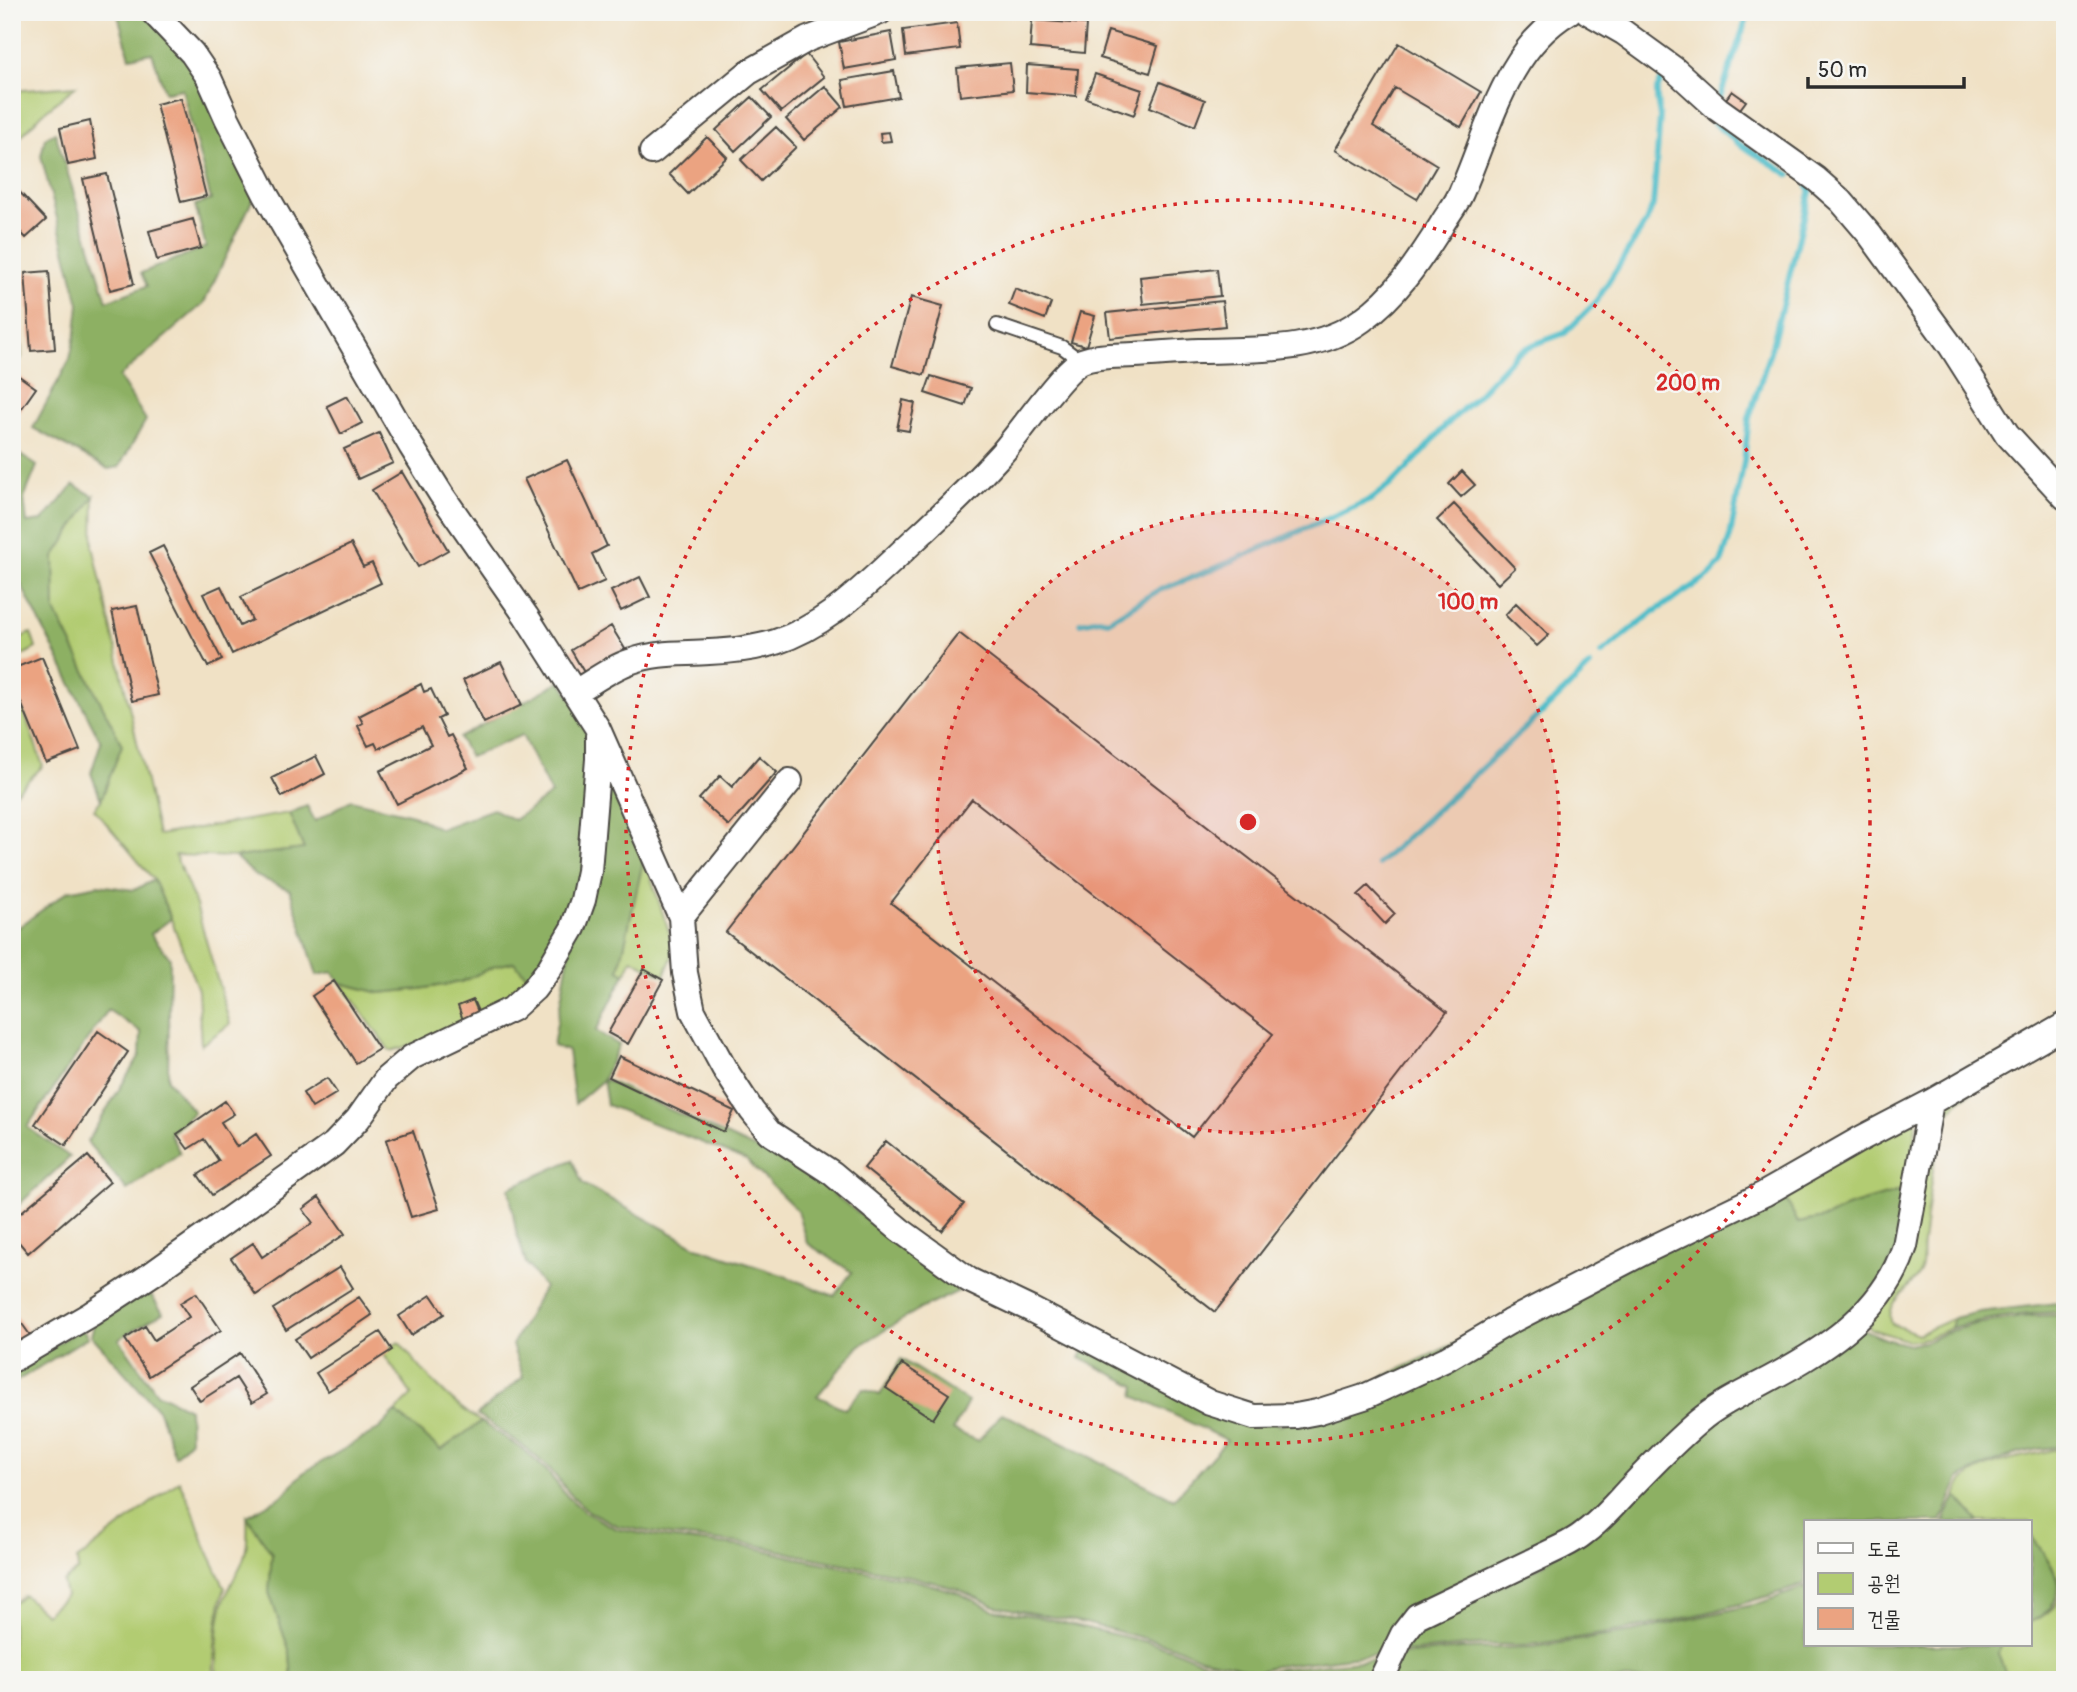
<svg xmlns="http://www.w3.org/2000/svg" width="2077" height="1692" viewBox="0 0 2077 1692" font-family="Pangolin,'Poor Story',sans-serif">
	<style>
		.green { fill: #b2cc72; stroke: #6e7c4e; stroke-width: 2 }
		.forest { fill: #8db064; stroke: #5c6e48; stroke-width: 2 }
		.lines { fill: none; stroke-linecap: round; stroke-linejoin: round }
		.stream { stroke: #50bdc9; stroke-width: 6 }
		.building { fill: #eba381; fill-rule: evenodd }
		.service-casing { stroke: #494642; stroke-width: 16 }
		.minor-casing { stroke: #494642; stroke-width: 28 }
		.service { stroke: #fff; stroke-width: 12 }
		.minor { stroke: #fff; stroke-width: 24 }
		.ring { fill: none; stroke: #d62828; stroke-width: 3.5; stroke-dasharray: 3.5 7 }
		.centre { fill: #d62828; stroke: #f6f6f2; stroke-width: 3.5 }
		.ring-label { font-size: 21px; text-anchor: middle; font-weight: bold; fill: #d62828; stroke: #f6f6f2; stroke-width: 5; stroke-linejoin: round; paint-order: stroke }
	</style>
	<rect width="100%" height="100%" fill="#f6f6f2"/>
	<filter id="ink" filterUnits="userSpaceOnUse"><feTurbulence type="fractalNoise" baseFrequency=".0143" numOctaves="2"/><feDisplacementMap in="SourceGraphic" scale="14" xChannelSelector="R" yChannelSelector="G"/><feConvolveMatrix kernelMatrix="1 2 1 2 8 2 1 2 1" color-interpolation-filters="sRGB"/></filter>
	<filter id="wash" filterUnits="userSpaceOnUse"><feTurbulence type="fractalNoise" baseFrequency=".00686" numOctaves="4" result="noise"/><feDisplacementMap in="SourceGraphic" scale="28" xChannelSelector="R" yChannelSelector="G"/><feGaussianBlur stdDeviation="1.57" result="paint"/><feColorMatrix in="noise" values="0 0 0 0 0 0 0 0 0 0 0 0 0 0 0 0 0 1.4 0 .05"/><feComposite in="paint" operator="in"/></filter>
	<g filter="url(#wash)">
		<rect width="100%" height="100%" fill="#f0e1c5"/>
		<path class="green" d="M76,86L42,114L12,146V91Z
			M16,266L22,357L15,367L12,366V268Z
			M94,496L93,546L158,835L289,813L304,849L235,857L175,855L196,905L230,1024L201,1045L198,990L171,919L154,880L94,809L101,800L122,745L55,611L54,557Z
			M31,633L36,648L12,661V641Z
			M12,679L43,766L12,796Z
			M644,857L675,950L664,976L632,959L625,974L619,970Z
			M514,962L529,978L493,1006L422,1042L390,1051L341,983L380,993L420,989L461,982L495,966Z
			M1978,1089C1969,1094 1958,1100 1952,1108C1936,1127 1926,1216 1923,1244C1922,1251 1923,1258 1922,1265C1918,1287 1882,1300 1892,1324L1918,1334L1954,1318L1951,1328L1927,1338L1909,1341L1871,1329L1867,1324L1941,1103Z
			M1917,1113L1910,1188L1847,1207L1828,1217L1798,1223L1782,1191Z
			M399,1342C423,1372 449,1402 481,1422L441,1450L395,1412L412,1395L382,1352Z
			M2052,1450H2065V1680H2008L1998,1654L2000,1645H2030V1622C2071,1605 2066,1584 2043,1552C2039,1547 2031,1540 2030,1534C2029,1530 2030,1526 2030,1522H1979L1956,1496C1958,1491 1959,1484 1963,1481C1984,1461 2025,1457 2052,1450Z
			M179,1481L193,1510L205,1546L225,1588C215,1618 215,1648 213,1680H12V1605L24,1595L45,1614L66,1596L63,1582L78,1570L77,1560Z
			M247,1516L272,1554L269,1592L290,1653L292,1680H216C218,1655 216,1628 223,1604C227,1591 233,1581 239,1569C248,1553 248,1534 247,1516Z"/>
		<path class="forest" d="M117,12H143L187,57L257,190L204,303L119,377L146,420L119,467L108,469L33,428L70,359L76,331L79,304L41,156L45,138L55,132L107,301L147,286L141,273L206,247L195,205L211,200L182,89L165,92L152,53L130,57Z
			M19,454L37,466L24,498L27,523L42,521L74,485L94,496L54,557L55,611L122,745L101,800L91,773L101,742L12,567V457Z
			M561,681L592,731L583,875L570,917L529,978L514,962L495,966L461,982L420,989L380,993L341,983L333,972L317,975L290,890L256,876L235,857L304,849L289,813L307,806L315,821L351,800L413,815L440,829L493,809L514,820L551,794L522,735L470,757L459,738Z
			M602,763L644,857L619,970L625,974L596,1031L619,1045L603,1079L804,1171L959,1291L918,1310L859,1346L817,1396L845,1409L863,1389L880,1395L901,1359L968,1402L953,1430L978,1441L1002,1413L1174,1499L1227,1440L1134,1396L1136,1386L1080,1358L1084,1350L1280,1425L1782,1191L1798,1223L1828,1217L1847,1207L1910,1188L1900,1245L1871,1296L1595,1515L1413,1611L1387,1653L1275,1666L1256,1672L1234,1665L1201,1658L1173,1646L1151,1640L1085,1623L995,1606L957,1589L914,1577L798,1555L757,1545L667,1535L618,1526L588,1511L570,1494L549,1468L527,1449L477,1415L523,1377L512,1345L544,1287L526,1263L516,1231L509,1188L572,1160L583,1184L697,1247L785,1276L834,1296L852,1272L807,1243L797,1210L746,1160L607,1105L603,1080L575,1104L568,1051L553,1046Z
			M154,880L171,919L151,934L170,958L168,1080L194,1112L170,1134L180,1153L127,1190L87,1142L140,1055L141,1032L108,1010L27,1127L70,1157L12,1211V932L68,891L98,885L134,890Z
			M148,1291L163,1313L119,1339L157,1393L189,1409L190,1440L175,1456L159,1411L91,1335L94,1325Z
			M2065,1302V1312C2026,1313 1988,1317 1951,1328L1954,1318L1979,1312Z
			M2065,1315V1447C2027,1447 1991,1461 1959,1479L1946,1511L1939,1522H1806V1584C1718,1614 1628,1632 1536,1644C1518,1646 1500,1644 1483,1645C1456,1646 1430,1650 1403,1652L1418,1626L1543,1565L1704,1424L1860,1328L1886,1339L1909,1345L1928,1341L1947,1332L1975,1324L2030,1316Z
			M82,1328L88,1337L12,1384V1371Z
			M395,1412L441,1450L481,1422L525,1451L546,1470L567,1496L586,1513L617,1529L666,1538L757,1548L797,1558L914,1580L956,1592L994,1610L1035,1616L1151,1643L1172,1649L1200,1661L1233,1668L1252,1674L1241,1680H292L290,1653L269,1592L272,1554L247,1516L282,1496L303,1473L380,1428Z
			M1956,1496L1979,1522H1943Z
			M2030,1535C2056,1567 2077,1600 2030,1622Z
			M1806,1587V1645H2000L1998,1654L2008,1680H1389L1400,1655L1461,1649L1534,1647L1632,1632L1757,1604Z
			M1381,1659L1370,1680H1285L1262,1674L1278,1669Z"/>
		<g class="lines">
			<path class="stream" d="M1720,97L1749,12
				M1706,114L1716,125L1739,144L1790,175
				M1080,623L1099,619L1108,621L1157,591L1216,568L1370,500L1396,480L1419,456L1445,426L1478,395L1516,354L1535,344L1565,333L1596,302L1646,222L1653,205L1660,117L1657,99V90L1663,77L1671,80
				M1601,654L1652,613L1709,576L1721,563L1730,537L1744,461L1749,418L1773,342L1811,189L1808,187
				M1378,864L1549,706L1590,666"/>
		</g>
		<g id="blocks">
			<path class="building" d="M1032,20L1086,24L1084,53L1030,48Z
				M957,23L960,49L906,56L903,30Z
				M1108,31L1158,46L1150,73L1100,58Z
				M891,32L896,60L844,69L839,42Z
				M1399,43L1481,92L1461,127L1395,88L1373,126L1437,165L1417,199L1335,150Z
				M806,54L824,77L781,112L762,90Z
				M1010,63L1013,90L960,96L957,68Z
				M1027,65L1078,69L1076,96L1026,92Z
				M894,71L899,97L847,106L842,80Z
				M1095,74L1142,90L1134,115L1086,98Z
				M1160,82L1205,100L1195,126L1150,107Z
				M825,86L843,107L804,140L786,119Z
				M1732,91L1746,101L1737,113L1723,103Z
				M752,97L771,117L735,151L716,130Z
				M181,98L206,196L181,202L156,104Z
				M90,121L97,159L68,165L60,128Z
				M776,127L796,147L761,181L741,160Z
				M889,132L891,141L881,142L880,133Z
				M707,137L727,157L688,194L669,174Z
				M107,174L134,284L110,290L83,179Z
				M12,184L46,220L26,238L12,223Z
				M193,219L201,248L157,260L149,231Z
				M1217,269L1220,296L1143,304L1140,277Z
				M49,271L55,349L31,351L25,273Z
				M1015,289L1051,303L1045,319L1009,305Z
				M911,297L943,306L924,375L892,366Z
				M1222,301L1225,326L1110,338L1107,313Z
				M1080,312L1095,316L1086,346L1071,342Z
				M12,371L36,388L12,422Z
				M931,376L971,388L965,406L925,393Z
				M347,396L362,423L341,434L327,406Z
				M903,400L915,403L909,431L897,429Z
				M379,433L393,463L358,479L344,449Z
				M567,460L607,546L592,554L605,581L578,593L524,479Z
				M1462,471L1475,485L1461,497L1449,484Z
				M402,472L448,550L418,567L372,490Z
				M1454,504L1515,568L1498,584L1437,520Z
				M351,544L363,567L372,563L381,583L232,654L203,594L221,586L240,626L252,620L241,597Z
				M163,546L222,660L208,667L149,553Z
				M640,577L650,597L621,611L611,591Z
				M1516,603L1549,635L1537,646L1505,615Z
				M137,606L158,695L132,701L112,611Z
				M611,626L625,649L585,674L571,650Z
				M959,633L1447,1012L1215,1312L726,932ZM972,799L1273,1034L1192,1137L891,903Z
				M42,657L80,750L46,763L12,681V669Z
				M501,662L522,705L484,723L463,680Z
				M421,684L424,692L431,689L444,716L438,719L447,737L451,735L468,768L397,804L380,771L431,745L422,727L378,749L375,743L368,746L358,726L363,723L359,716Z
				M316,756L325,774L282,797L272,778Z
				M759,756L777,772L729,826L699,799L720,776L732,787Z
				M1368,886L1395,914L1385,924L1358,895Z
				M644,969L663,980L628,1044L608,1033Z
				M334,981L379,1049L356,1063L312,996Z
				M473,1000L479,1014L463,1020L458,1006Z
				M98,1031L128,1052L66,1145L35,1124Z
				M619,1056L734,1111L724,1132L609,1077Z
				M327,1078L337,1093L312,1108L303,1093Z
				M225,1101L234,1114L221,1122L237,1147L256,1134L271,1156L212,1195L198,1175L219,1161L204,1139L188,1149L177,1134Z
				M413,1131L439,1209L411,1217L386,1140Z
				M886,1141L964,1204L942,1231L864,1168Z
				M88,1156L110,1182L28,1253L12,1234V1220Z
				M319,1197L345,1234L256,1295L231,1258L253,1243L262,1257L313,1223L303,1209Z
				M340,1267L353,1288L286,1330L273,1309Z
				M196,1293L221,1330L149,1376L125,1339L145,1326L154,1340L189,1317L180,1303Z
				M431,1295L444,1314L411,1335L399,1316Z
				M359,1297L372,1315L308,1358L295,1339Z
				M12,1310L30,1335L12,1347Z
				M380,1332L392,1350L328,1391L316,1373Z
				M240,1353L267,1394L252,1403L236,1378L200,1401L190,1386Z
				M902,1364L949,1394L933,1419L886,1388Z"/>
		</g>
	</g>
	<g filter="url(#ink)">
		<use href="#blocks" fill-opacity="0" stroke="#494642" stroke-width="2"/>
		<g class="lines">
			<defs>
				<path id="service" d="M997,325L1062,347L1081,361"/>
				<path id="minor" d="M153,12L192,53L209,78L227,118L266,195L411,446L441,494L526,616L598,729L681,917L685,973L693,1011L724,1068L752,1111L769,1132L832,1173L900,1230L969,1280L1032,1310L1210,1403L1254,1417L1296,1416L1317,1412L1364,1397L1446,1359L1509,1322L1648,1250L1764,1194L1862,1138L1931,1102L2065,1025
					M1588,12L1623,32L1674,69L1718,109L1816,179L1841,201L1870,235L1951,346L2007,434L2065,497
					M652,152L749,72L808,39L880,12
					M575,692C593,682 612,667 632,661C656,652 683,654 709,652C761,650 793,641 836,610C862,590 885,568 909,545C941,516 972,486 1001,454C1019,435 1062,370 1082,361C1097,355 1118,356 1134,355C1155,354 1177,352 1199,351C1253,349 1316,354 1362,320C1396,296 1419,261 1441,226C1447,215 1456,205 1461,193C1489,130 1505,50 1569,12
					M681,917L790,781
					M12,1360L91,1314L152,1274L334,1144L358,1119L387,1078L412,1057L512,1009L534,989L549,969L573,928L583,900L589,871L598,759V736
					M1381,1680L1403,1634L1417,1616L1561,1547C1569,1543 1577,1539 1584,1533C1601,1521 1615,1504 1630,1488C1652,1465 1674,1442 1699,1421C1717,1406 1737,1396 1758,1385C1819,1353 1883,1316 1905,1246L1931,1102"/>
			</defs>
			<use href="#service" class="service-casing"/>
			<use href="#minor" class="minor-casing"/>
			<use href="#service" class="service"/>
			<use href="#minor" class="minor"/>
		</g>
	</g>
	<circle cx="1248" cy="822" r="311" fill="#d62828" fill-opacity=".12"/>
	<g class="ring">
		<circle cx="1248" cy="822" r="311"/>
		<circle cx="1248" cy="822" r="622"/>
	</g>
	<circle cx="1248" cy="822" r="10" class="centre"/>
	<g class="ring-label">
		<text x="1688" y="390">200 m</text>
		<text x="1468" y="609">100 m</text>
	</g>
	<rect width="2077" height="1692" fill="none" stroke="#f6f6f2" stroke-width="42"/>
	<rect x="1804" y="1520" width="228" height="126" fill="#f6f6f2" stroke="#a5a5a2" stroke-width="2"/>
	<rect x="1818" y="1543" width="35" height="10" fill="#ffffff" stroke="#a5a5a2" stroke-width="2"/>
	<text x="1867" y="1556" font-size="21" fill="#2b2b2b">도로</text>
	<rect x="1818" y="1573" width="35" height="21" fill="#b2cc72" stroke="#a5a5a2" stroke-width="2"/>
	<text x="1867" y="1590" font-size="21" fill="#2b2b2b">공원</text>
	<rect x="1818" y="1608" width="35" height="21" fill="#eba381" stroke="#a5a5a2" stroke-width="2"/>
	<text x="1867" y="1626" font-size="21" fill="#2b2b2b">건물</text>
	<path d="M1808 77v10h156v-10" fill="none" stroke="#2b2b2b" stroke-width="3.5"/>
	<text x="1818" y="77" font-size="21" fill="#2b2b2b" stroke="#f6f6f2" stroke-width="5" paint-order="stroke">50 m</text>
</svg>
